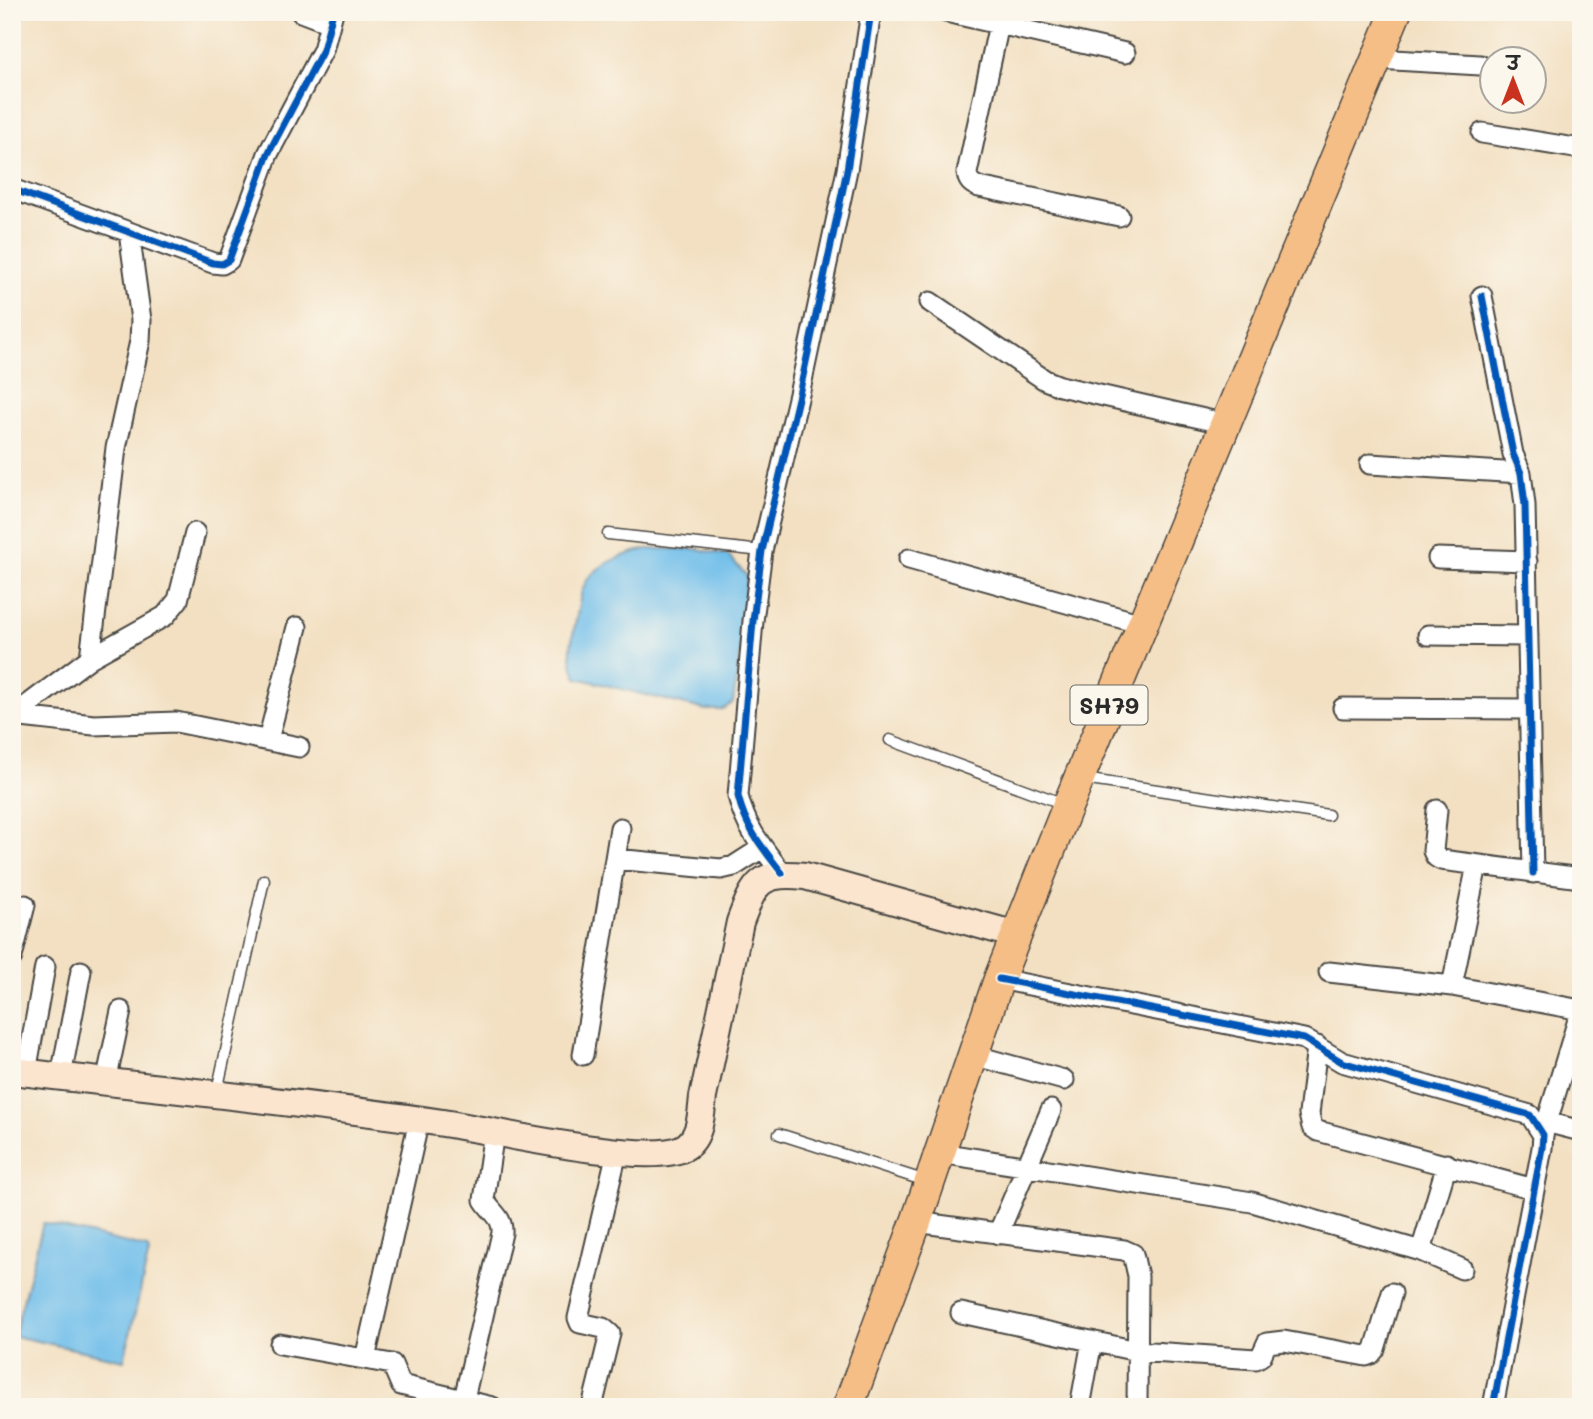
<svg xmlns="http://www.w3.org/2000/svg" width="1593" height="1419" viewBox="0 0 1593 1419" font-family="Mali,'Playpen Sans Deva',sans-serif">
	<style>
		.water { fill: #6fbeea; stroke: #4d748a; stroke-width: 2 }
		.lines { fill: none; stroke-linecap: round; stroke-linejoin: round }
		.service-casing { stroke: #494642; stroke-width: 13 }
		.minor-casing { stroke: #494642; stroke-width: 23 }
		.secondary-casing { stroke: #494642; stroke-width: 30 }
		.primary-casing { stroke: #494642; stroke-width: 33 }
		.service { stroke: #fff; stroke-width: 10 }
		.minor { stroke: #fff; stroke-width: 19 }
		.secondary { stroke: #fbe5cf; stroke-width: 26 }
		.primary { stroke: #f6be87; stroke-width: 30 }
		.cycleway-casing { stroke: #fbf7ec; stroke-width: 11 }
		.cycleway { stroke: #0057b8; stroke-width: 7 }
		.labels { text-anchor: middle; dominant-baseline: central; stroke-width: 5; stroke-linejoin: round; paint-order: stroke }
		.shield { fill: #fbf7ec; stroke: #696865; stroke-width: 2 }
		.shield-label { font-size: 23px; font-weight: bold; fill: #2b2b2b }
	</style>
	<rect width="100%" height="100%" fill="#fbf7ec"/>
	<filter id="ink" filterUnits="userSpaceOnUse"><feTurbulence type="fractalNoise" baseFrequency=".0143" numOctaves="2"/><feDisplacementMap in="SourceGraphic" scale="14" xChannelSelector="R" yChannelSelector="G"/><feConvolveMatrix kernelMatrix="1 2 1 2 8 2 1 2 1" color-interpolation-filters="sRGB"/></filter>
	<filter id="wash" filterUnits="userSpaceOnUse"><feTurbulence type="fractalNoise" baseFrequency=".00686" numOctaves="4" result="noise"/><feDisplacementMap in="SourceGraphic" scale="28" xChannelSelector="R" yChannelSelector="G"/><feGaussianBlur stdDeviation="1.57" result="paint"/><feColorMatrix in="noise" values="0 0 0 0 0 0 0 0 0 0 0 0 0 0 0 0 0 1.4 0 .05"/><feComposite in="paint" operator="in"/></filter>
	<g filter="url(#wash)">
		<rect width="100%" height="100%" fill="#f3e0c2"/>
		<path class="water" d="M646,549H696L728,555L747,576L743,632L733,703L721,710H706L577,678C568,657 570,647 575,625C578,613 579,599 583,588C592,565 625,554 646,549Z
			M43,1223L148,1248L149,1253L124,1360L14,1336Z"/>
	</g>
	<g filter="url(#ink)">
		<g class="lines">
			<defs>
				<path id="service" d="M608,534L762,551
					M890,740L1064,804
					M1083,779L1328,815
					M217,1091L264,880
					M779,1134L926,1181"/>
				<path id="minor" d="M301,12L330,23
					M946,12L1125,53
					M999,24L967,173C968,181 971,184 979,187L1119,216
					M1377,59L1480,65
					M1482,133L1581,149
					M12,189L213,263L222,264L229,260L268,154L323,50L333,12
					M1482,296L1513,454L1521,473L1525,505L1533,873
					M930,302L1045,380L1060,386L1226,424
					M1370,464L1521,473
					M1438,558L1527,561
					M909,559L1142,624
					M1428,635L1528,636
					M90,658L116,448L140,341L141,320L129,232
					M1343,708L1529,709
					M12,716L94,725L176,722L299,747
					M13,716L90,658L165,616L178,600L195,533
					M268,740L297,627
					M1437,810L1433,851L1436,857L1441,860L1581,878
					M615,859L721,869L734,866L762,848
					M782,873C762,847 746,829 738,796L753,621L762,551L800,390L847,170L871,12
					M12,957L25,905
					M1329,972L1452,986L1581,1010
					M999,979L1304,1039L1342,1062L1530,1115L1543,1135L1542,1148L1493,1407
					M1452,986L1477,865
					M1317,1046L1309,1114L1312,1127L1318,1131L1534,1189
					M583,1055L620,828
					M973,1055L1064,1080
					M26,1072L45,967
					M61,1076L81,971
					M106,1082L121,1011
					M1546,1122L1581,1131
					M1543,1135L1581,1010
					M940,1153L1252,1202L1421,1251L1462,1269
					M916,1222L1124,1250L1133,1254L1138,1276L1137,1407
					M998,1234L1051,1110
					M1421,1251L1447,1164
					M961,1313L1137,1351L1256,1359L1261,1356L1267,1343L1284,1341L1366,1356L1371,1354L1375,1349L1392,1293
					M280,1344L392,1364L401,1385L492,1407
					M365,1359L419,1120
					M464,1399L502,1233C503,1217 492,1213 484,1200L494,1132
					M592,1407L610,1334L603,1328L580,1323L578,1318L617,1152
					M1080,1407L1092,1341"/>
				<path id="secondary" d="M12,1071C156,1088 300,1102 443,1123C490,1130 647,1167 683,1148C701,1139 701,1114 703,1097L740,922C755,882 760,871 805,876L1016,935"/>
				<path id="primary" d="M848,1407L916,1222L999,979L1068,805L1396,12"/>
			</defs>
			<use href="#service" class="service-casing"/>
			<use href="#minor" class="minor-casing"/>
			<use href="#secondary" class="secondary-casing"/>
			<use href="#primary" class="primary-casing"/>
			<use href="#service" class="service"/>
			<use href="#minor" class="minor"/>
			<use href="#secondary" class="secondary"/>
			<use href="#primary" class="primary"/>
			<defs>
				<path id="cycleway" d="M12,189L213,263L222,264L229,260L268,154L323,50L333,12
					M1482,296L1513,454L1521,473L1525,505L1533,873
					M782,873C762,847 746,829 738,796L753,621L762,551L800,390L847,170L871,12
					M999,979L1304,1039L1342,1062L1530,1115L1543,1135L1542,1148L1493,1407"/>
			</defs>
			<use href="#cycleway" class="cycleway-casing"/>
			<use href="#cycleway" class="cycleway"/>
		</g>
	</g>
	<g class="labels">
		<rect class="shield" x="1070.5" y="685.5" width="77" height="39" rx="5"/>
		<g class="shield-label">
			<text x="1109" y="705">SH79</text>
		</g>
	</g>
	<rect width="1593" height="1419" fill="none" stroke="#fbf7ec" stroke-width="42"/>
	<g transform="translate(1513 80)"><circle r="33" fill="#fbf7ec" stroke="#a8a59f" stroke-width="2"/>
	<path d="M0-5L12 26L0 18L-12 26Z" fill="#c8321e"/>
	<text y="-10" font-size="19" font-weight="bold" text-anchor="middle" fill="#2b2b2b">उ</text>
	</g>
</svg>
